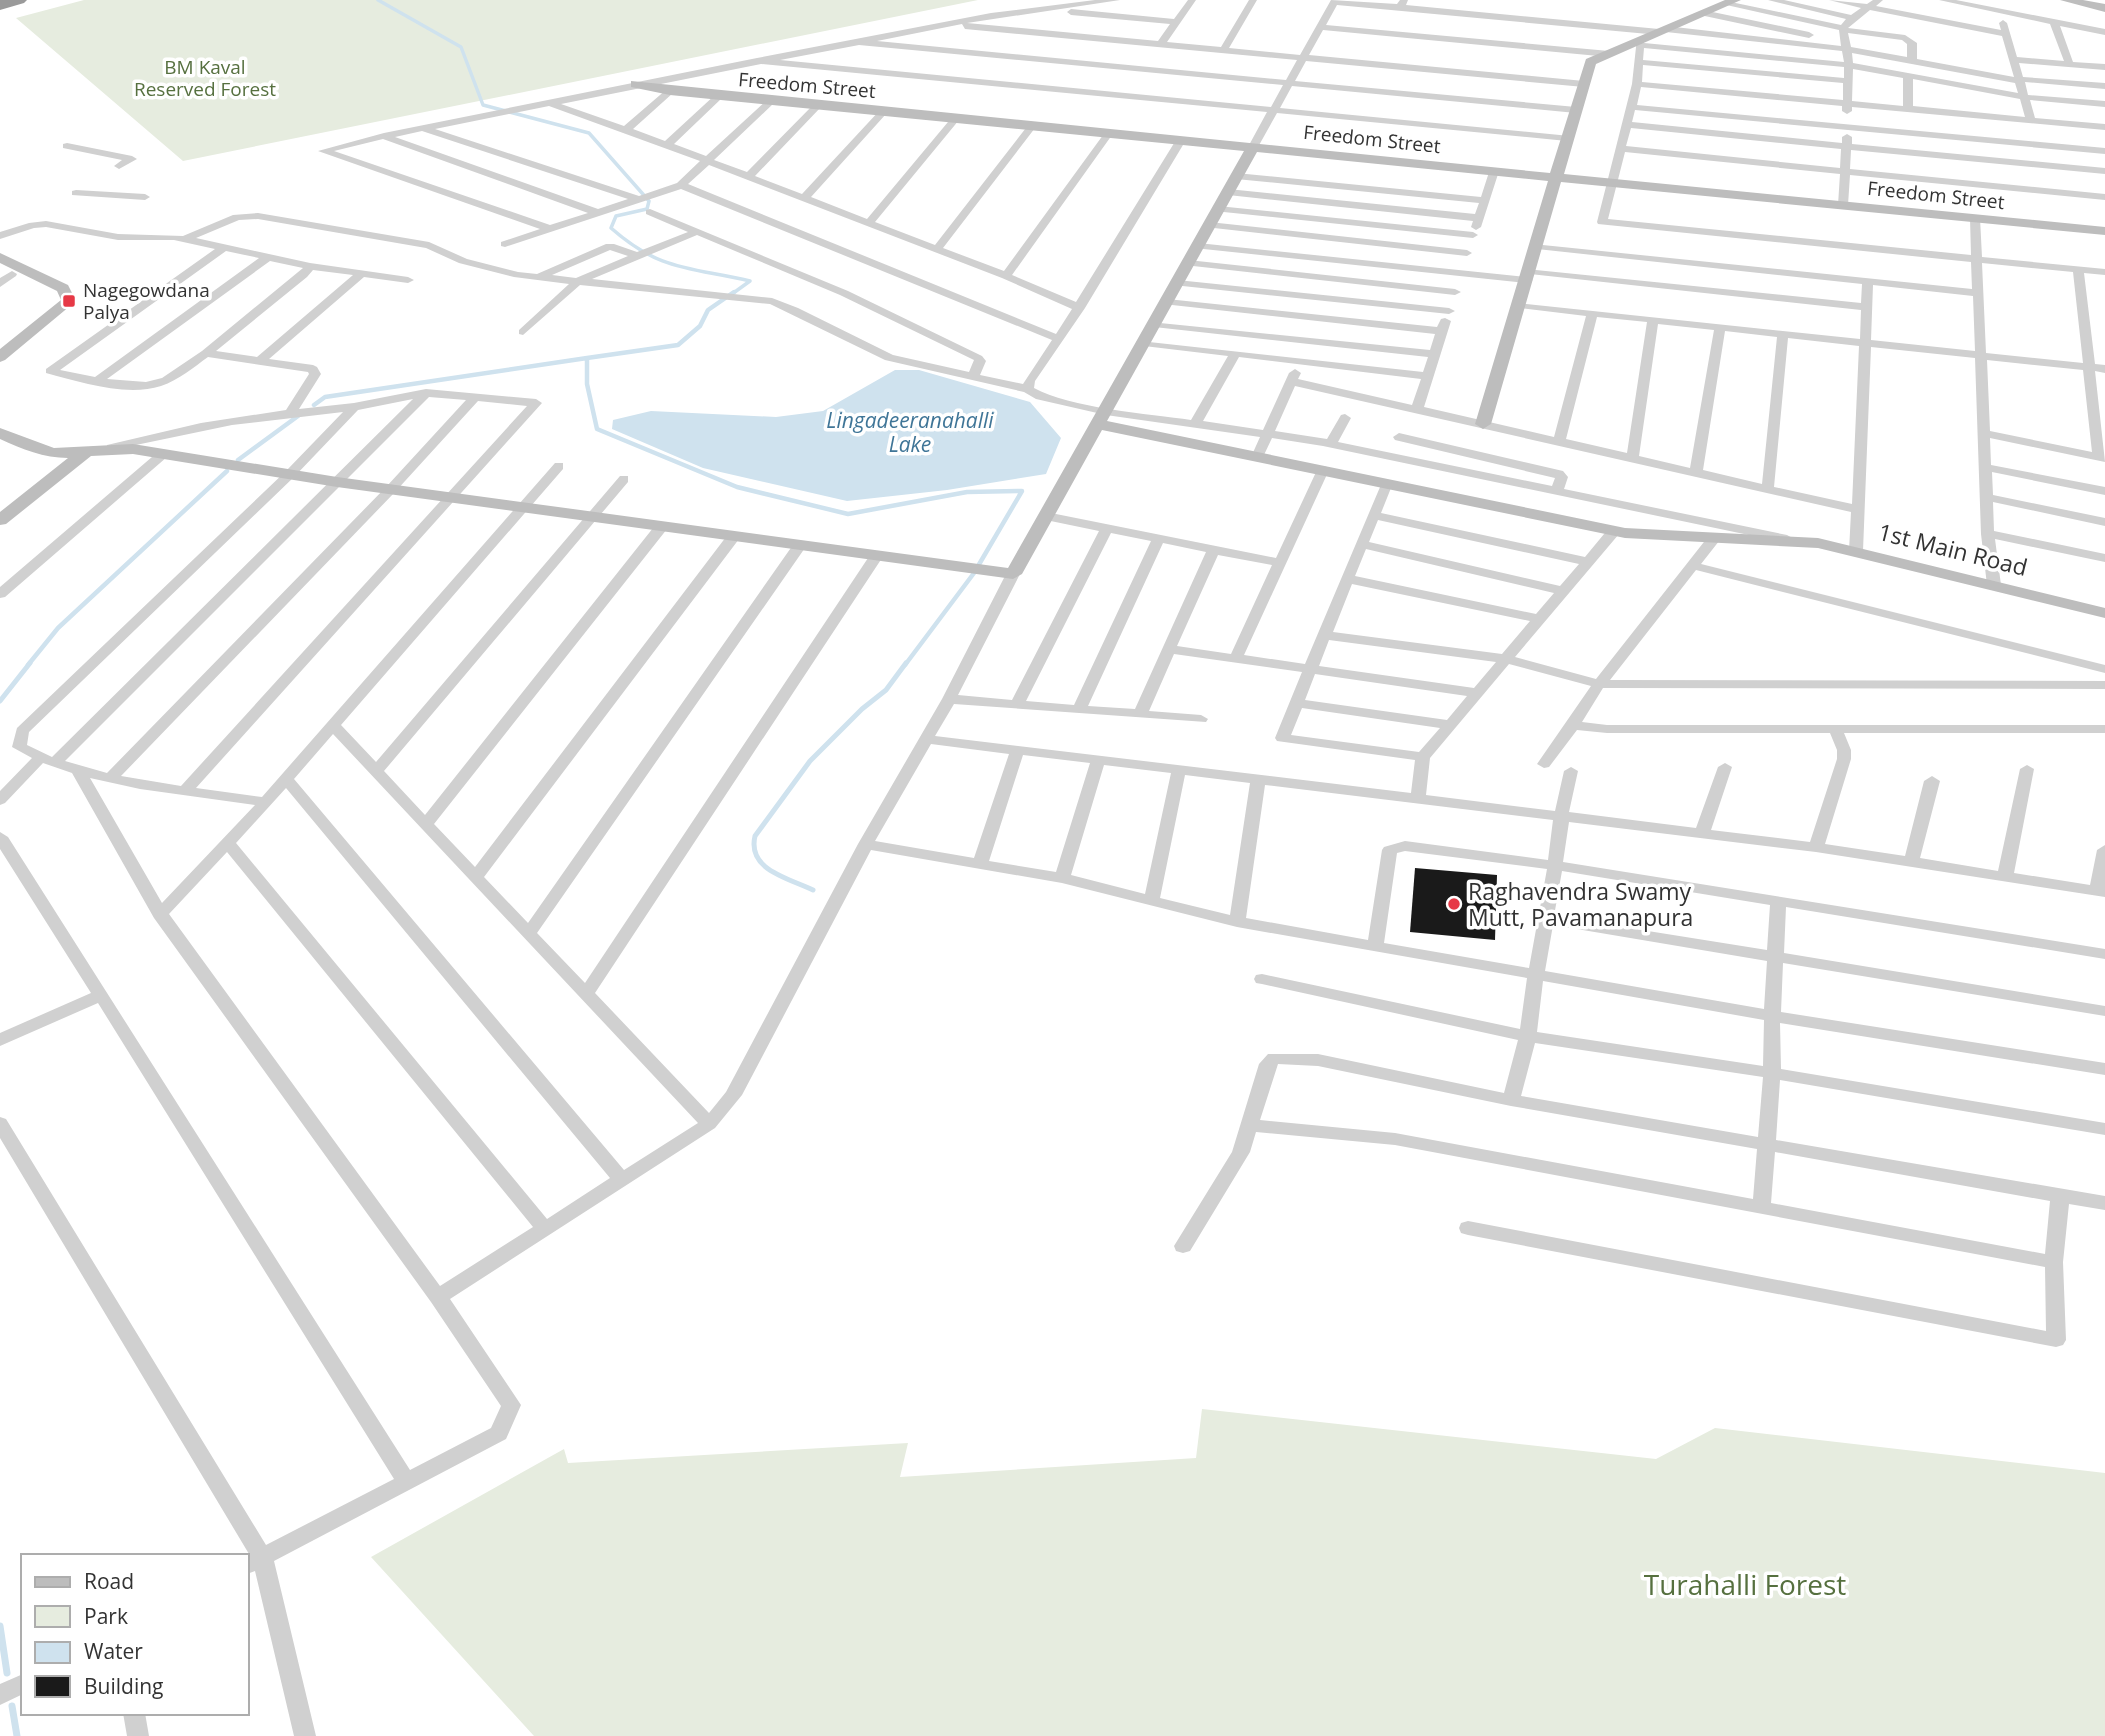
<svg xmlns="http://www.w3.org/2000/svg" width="2105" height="1736" viewBox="0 0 2105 1736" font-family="'Open Sans',sans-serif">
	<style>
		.green { fill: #e6ecdf }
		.water { fill: #cfe2ee }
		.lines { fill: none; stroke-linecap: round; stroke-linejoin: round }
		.stream-far3 { stroke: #cfe2ee; stroke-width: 3.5 }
		.stream-far2 { stroke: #cfe2ee; stroke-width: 4.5 }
		.stream-far1 { stroke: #cfe2ee; stroke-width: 5 }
		.stream { stroke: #cfe2ee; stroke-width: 7 }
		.building { fill: #1a1a1a }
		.street { fill: #d0d0d0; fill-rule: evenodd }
		.secondary { fill: #bdbdbd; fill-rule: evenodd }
		.highway { fill: #9a9a9a; fill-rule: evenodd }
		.poi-dot { fill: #e63946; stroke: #fff; stroke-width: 2.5 }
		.labels { text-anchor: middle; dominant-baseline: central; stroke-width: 7; stroke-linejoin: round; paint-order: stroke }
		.far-park-label { font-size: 19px; fill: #56703f; stroke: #fff }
		.far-street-label { font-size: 19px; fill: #333; stroke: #fff }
		.far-poi-label { font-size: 19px; fill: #333; stroke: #fff; text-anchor: start }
		.far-water-label { font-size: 21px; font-style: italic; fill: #3f7597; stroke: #fff }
		.street-label { font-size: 23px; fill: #333; stroke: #fff }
		.poi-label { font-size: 23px; fill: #333; stroke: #fff; text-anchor: start }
		.near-park-label { font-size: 28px; fill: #56703f; stroke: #fff }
	</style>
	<rect width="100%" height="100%" fill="#fff"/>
	<path class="green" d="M84,0H978L183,161L16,18Z
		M1202,1409L1656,1459L1715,1428L2105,1473V1736H534L371,1557L564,1449L568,1463L908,1443L900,1477L1196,1458Z"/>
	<path class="water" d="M895,370H919L1030,402L1061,438L1046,474L947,490L847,501L703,468L612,429L613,420L651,411L776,417L823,411Z"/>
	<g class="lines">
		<path class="stream-far3" d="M378,0L461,47L483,105L589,133L649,201L647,209L616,216L611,228C661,272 690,267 750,281L732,294"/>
		<path class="stream-far2" d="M734,292L708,310L700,326L678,345L587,358V384L597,429L737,487L848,514L967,492L1022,491L974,573L905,665
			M314,405L325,397L587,358
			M238,460L298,416
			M28,665L58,628L227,471"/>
		<path class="stream-far1" d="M0,701L30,663
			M813,890C788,878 747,870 755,836L810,761L862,709L886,690L906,663"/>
		<path class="stream" d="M0,1626L7,1673
			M12,1706L17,1736"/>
	</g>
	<path class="building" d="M1415,868L1497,875L1495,940L1410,932Z"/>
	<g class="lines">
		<path class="street" d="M1095,0H1120L967,23L1158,41L1170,24L1071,15L1067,12L1071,9L1174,19L1188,0H1196L1167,42L1221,47L1249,0H1257L1229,48L1300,55L1331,0L1397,4L1400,0H1408L1406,5L1659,29L1664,32L1659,35L1337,5L1326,25L1609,51L1614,54L1609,57L1323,30L1309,55L1584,81L1589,84L1584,87L1306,61L1295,81L1576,107L1581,110L1576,113L1292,86L1280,108L1570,136L1572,138L1567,141L1277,113L1258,147L1253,150L1248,147L1267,112L761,64L561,104L624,126L667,89H673V93L633,129L665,141L716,94H722V98L674,144L706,156L768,99H774V103L714,160L747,172L815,103H821V107L755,176L802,194L880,110H886V114L811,197L867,219L953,116H959V120L875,222L935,245L1029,124H1035V128L943,248L1004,271L1106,131H1112V135L1012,275L1076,302L1176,140L1184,138L1186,140L1085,308L1035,381L1034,388C1069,408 1150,414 1191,420L1228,356L1144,346L1138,343L1140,341L1423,372L1428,357L1154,327L1148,324L1150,322L1430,350L1435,334L1163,304L1161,302L1167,299L1437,327L1441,319L1445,318L1451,321L1424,407L1554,437L1586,316L1520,308L1516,307V303L1860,339L1861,310L1530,274L1525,271L1526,269L1861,303L1862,284L1537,249L1533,248V244L1972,289L1971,262L1598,224L1597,222L1632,84L1637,38H1643L1644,43L1844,62L1842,51L1666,32L1662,29L1666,26L1841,46L1839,30L1722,4L1726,1L1841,25L1846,19L1768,0H1784L1851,15L1861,8L1829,0L1867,4L1873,0H1883L1876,6L2001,30L1999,23L2003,20L2007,23L2017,57L2064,61L2050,24L1939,0H1956L2105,29V35L2060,26L2073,62L2105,64V70L2019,63L2023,77L2105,83V89L2025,82L2028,95L2105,101V107L2030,100L2035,118L2105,124V130L1852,107V111L1847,114L1842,111V106L1641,87L1637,105L2105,148V154L1635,110L1632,122L1842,143V137L1847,134L1852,137V144L2105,168V174L1851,150L1850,169L2105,194V200L1850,175L1848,205L1843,208L1838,205L1840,174L1625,152L1608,219L1971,255L1970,218L1975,215L1980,218L1982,257L2105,269V275L2084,273L2095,364L2105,365V373L2095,371L2105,462L1990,438L1991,465L2105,487V495L1992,472L1993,495L2105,518V526L1993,502L1994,531L2105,554V562L1995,539L2001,585L1994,589L1987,585L1981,534L1975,358L1871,347L1863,551L1856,555L1849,551L1851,512L1295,386L1275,431L1327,439L1341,415L1345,414L1351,418L1338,442L1552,486L1555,478L1395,440L1393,437L1399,433L1563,471L1568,477L1564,489L1787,535L1794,539L1787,543L1323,446L1272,438L1263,457L1257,461L1251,457L1260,437L1106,415L1036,399L1024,392L885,360L770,304L580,285L523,335L519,334V330L569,284L514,277L459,263L426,248L258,219L239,220L196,238L310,263L408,277L414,280L408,283L364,277L269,359L313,365L317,367L321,374L299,409L354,403L426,389L536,399L542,403L196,788L262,797L555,463H563V469L341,725L376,762L620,476H628V482L384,771L425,815L657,523H667V529L434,824L475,867L729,533H739V539L484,877L528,923L795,542H805L807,545L537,933L585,983L870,555L877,551L882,552L884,555L595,993L709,1113L726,1092L858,844L942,699L1006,574L1013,570L1020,574L958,695L1012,700L1099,531L1041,519V513L1046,512L1276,558L1317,470L1323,466L1327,467L1329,470L1244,655L1305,664L1383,480H1391L1393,483L1381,513L1585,557L1609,528H1619V534L1515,657L1596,679L1711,533H1721L1723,536L1701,564L2105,665V673L1696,570L1610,680L2105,681V689L1603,688L1582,722L1607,725H2105V733H1844L1851,750V759L1825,844L1905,856L1924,781L1932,776L1940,781L1920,858L1998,871L2020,769L2027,765L2034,769L2014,873L2090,885L2097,850L2105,845V897L1816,852L1569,822L1563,862L2105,949V959L1786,907L1784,953L2105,1006V1016L1783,963L1781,1012L2105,1063V1075L1780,1023L1781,1069L2105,1123V1135L1780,1080L1776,1140L2105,1196V1210L2069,1204L2063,1262L2066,1340L2063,1345L2056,1347L1468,1235L1461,1233L1459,1228L1461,1223L1468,1221L2046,1331L2045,1267L1395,1145L1256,1132L1250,1152L1190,1251L1183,1253L1176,1251L1174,1246L1232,1152L1259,1064L1268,1054H1318L1504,1093L1518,1040L1262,984L1256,983L1254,979L1256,975L1262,974L1520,1029L1527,978L1237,927L1062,883L871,850L742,1095L715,1128L450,1299L521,1405L506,1439L274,1561L316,1736H294L255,1571L247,1574L245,1556L249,1554L0,1138V1117L6,1119L266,1545L394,1479L98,1003L0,1046V1033L91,993L0,849V832L8,837L410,1470L491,1428L501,1406L431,1302L154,918L72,773L43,763L5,803L0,805V791L32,758L12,747L17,728L286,471L343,412L232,425L107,451V445L201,423L286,410L309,374L308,372L208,357C194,367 179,380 161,386C126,397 80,382 46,373V369L215,249L174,240H118L46,227L34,228L0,239V232L29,223L46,221L118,234L183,236L233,215L258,213L429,242L467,259L518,272L537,274L606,244H614L637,252L688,232L646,214V210L650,209L848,291L982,356L986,361L980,375L1023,384L1052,340L681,189L505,247L501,246V242L540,229L318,151L384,133L757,58L991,13ZM1870,10L2002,36L2014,77L1917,59V43L1905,35L1848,28ZM962,24L965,29L1297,60L1286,80L877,41ZM1848,33L1902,40L1907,44V57L1851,47ZM859,45L1283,85L1271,107L780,60ZM1644,48L1844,67V78L1643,60ZM1852,53L2015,83L2018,93L1853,63ZM1643,65L1843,83V100L1642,82ZM1853,69L1903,78V106L1852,101ZM1913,79L2020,99L2025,117L1913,106ZM549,106L700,161L677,183L639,196L435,129ZM1631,128L1841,149L1840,168L1626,146ZM422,131L628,199L598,209L395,137ZM383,139L588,213L550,225L334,151ZM709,165L1002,278L1072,309L1056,334L688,184ZM697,235L840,295L974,360L969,372L893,355L798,308L772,298L592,279ZM610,250L628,256L576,278L552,275ZM226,251L259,258L95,377L60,370ZM270,261L303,268L202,351L162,378L146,382L107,379ZM1982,263L2073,272L2083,363L1986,353ZM313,270L353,275L257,357L216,351L307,277ZM1873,285L1973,296L1975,351L1871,340ZM1597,317L1647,322L1627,453L1566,439ZM1658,324L1714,330L1690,468L1639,456ZM1725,331L1777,337L1762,484L1703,470ZM1788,338L1859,346L1852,504L1774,487ZM1239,357L1421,379L1412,405L1298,379L1301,373L1295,369L1289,373L1263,430L1203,421ZM1987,360L2083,370L2092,452L1990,431ZM429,397L466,400L387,486L107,773L65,761ZM413,399L52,757L27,745L29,732L294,477L358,410ZM478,401L527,406L181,786L121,776L395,492ZM1378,520L1579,564L1560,586L1369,542ZM1111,533L1151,541L1074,705L1026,701ZM1163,543L1206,552L1135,709L1088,706ZM1366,549L1554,593L1536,614L1355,576ZM1218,555L1272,565L1231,654L1177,646ZM1352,584L1530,621L1502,654L1333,632ZM1329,640L1496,662L1474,688L1319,666ZM1174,654L1302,672L1275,738L1277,741L1415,760L1411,793L935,736L954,704L1206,722L1208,719L1201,715L1149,711ZM1509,664L1591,686L1537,764L1544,768L1549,767L1577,730L1607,733H1830L1837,750V759L1810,842L1711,830L1732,767L1725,763L1718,767L1696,828L1569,812L1578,771L1571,767L1564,771L1555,811L1426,795L1430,758ZM1315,674L1467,696L1447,720L1305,700ZM1302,708L1440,728L1419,752L1291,735ZM333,734L698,1123L624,1170L294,779ZM931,744L1009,754L974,858L875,841ZM1023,755L1090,763L1056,872L989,861ZM1104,765L1171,773L1145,894L1071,875ZM1185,775L1250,783L1230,915L1160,898ZM90,778L140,789L255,805L162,903ZM1265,785L1553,820L1548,860L1405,841L1384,847L1382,850L1368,940L1246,918ZM286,788L610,1178L547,1219L236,843ZM1405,851L1547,869L1529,968L1384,943L1397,853ZM227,852L533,1227L440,1286L169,914ZM1562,871L1770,905L1767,950L1554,916ZM1553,925L1767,961L1764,1009L1545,971ZM1543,981L1764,1020L1763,1066L1537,1032ZM1535,1043L1763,1077L1758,1137L1521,1096ZM1278,1064L1318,1066L1511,1106L1757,1149L1753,1199L1395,1133L1260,1120ZM1775,1152L2050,1201L2045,1254L1771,1203Z
			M1703,10L1809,32L1814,35L1809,38L1700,15L1699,13Z
			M67,143L132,156L137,159L119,169L114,166L122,160L63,148V144Z
			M1490,169L1499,171L1481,227L1476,230L1471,227L1473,221L1228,195L1223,192L1228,189L1475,214L1479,203L1236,179L1231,176L1236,173L1481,197Z
			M76,190L145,194L150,197L145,200L72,195V191Z
			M1218,206L1473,232L1478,235L1473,238L1214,211L1213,209Z
			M1209,222L1467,250L1472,253L1467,256L1205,227L1204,225Z
			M1198,243L1527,277L1533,280L1527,283L1194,248V244Z
			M1188,260L1455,289L1461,292L1455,295L1184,265V261Z
			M12,271L17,274L16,276L0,287V278Z
			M1177,280L1449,308L1455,311L1449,314L1173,285L1171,283Z
			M163,450L169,454L167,457L5,597L0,598V587L159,451Z
			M23,1674V1694L0,1705V1684Z
			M123,1713H145L149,1736H127Z"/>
		<path class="secondary" d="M1725,0H1741L1596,64L1564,174L2105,227V235L1561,182L1491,424L1483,429L1475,424L1548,181L1257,152L1107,421L1625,528L1818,538L2105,608V618L1818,548L1625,538L1102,430L1022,574L1013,579L337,487L133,454L91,456L6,524L0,525V512L68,458C44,458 22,449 0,439V428L54,448L133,444L337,477L1008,568L1244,151L670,95L631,87V81L1550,173L1586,59Z
			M2060,0H2083L2105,4V12Z
			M0,253L68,285L76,301L5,360L0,362V349L61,300L57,291L0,263Z"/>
		<path class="highway" d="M0,0H27L24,3L0,10Z"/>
	</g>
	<g class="poi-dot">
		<rect x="62" y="294" width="14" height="14" rx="3.5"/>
		<circle cx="1454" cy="904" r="7"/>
	</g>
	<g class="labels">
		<g class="far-park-label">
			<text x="205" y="67">BM Kaval<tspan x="205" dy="22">Reserved Forest</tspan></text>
		</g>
		<g class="far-street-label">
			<text transform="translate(807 85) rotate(5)">Freedom Street</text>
			<text transform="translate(1372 139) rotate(6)">Freedom Street</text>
			<text transform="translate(1936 195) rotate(6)">Freedom Street</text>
		</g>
		<g class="far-poi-label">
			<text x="83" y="290">Nagegowdana<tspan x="83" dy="22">Palya</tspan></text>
		</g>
		<g class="far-water-label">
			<text x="910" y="420">Lingadeeranahalli<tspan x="910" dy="24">Lake</tspan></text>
		</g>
		<g class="street-label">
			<text transform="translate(1953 549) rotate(14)">1st Main Road</text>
		</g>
		<g class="poi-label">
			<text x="1468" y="891">Raghavendra Swamy<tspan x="1468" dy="26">Mutt, Pavamanapura</tspan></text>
		</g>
		<g class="near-park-label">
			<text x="1745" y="1584">Turahalli Forest</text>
		</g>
	</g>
	<rect x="21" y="1554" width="228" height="161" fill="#ffffff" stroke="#adadad" stroke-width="2"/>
	<rect x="35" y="1577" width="35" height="10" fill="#bdbdbd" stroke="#adadad" stroke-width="2"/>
	<text x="84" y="1589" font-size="21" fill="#333333">Road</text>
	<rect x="35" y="1606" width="35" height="21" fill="#e6ecdf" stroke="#adadad" stroke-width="2"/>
	<text x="84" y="1624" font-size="21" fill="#333333">Park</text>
	<rect x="35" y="1642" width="35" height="21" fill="#cfe2ee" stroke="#adadad" stroke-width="2"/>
	<text x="84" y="1659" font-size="21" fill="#333333">Water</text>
	<rect x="35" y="1676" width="35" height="21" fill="#1a1a1a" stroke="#adadad" stroke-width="2"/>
	<text x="84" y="1694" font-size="21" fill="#333333">Building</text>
</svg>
